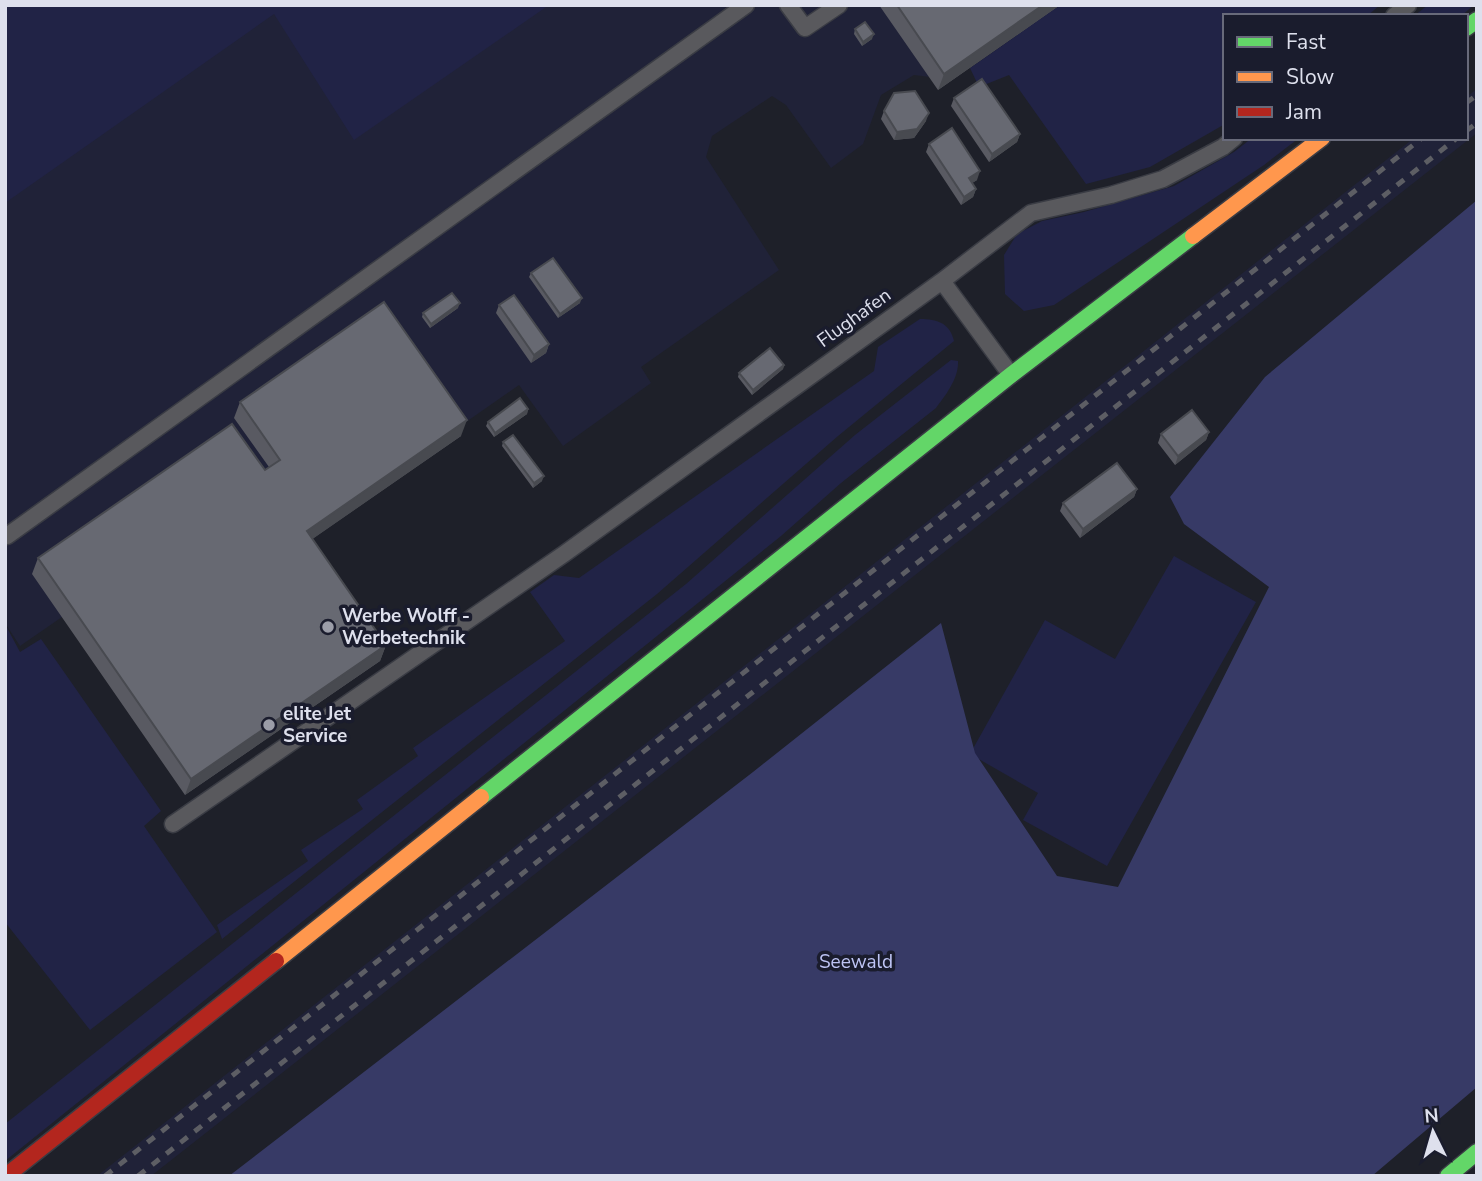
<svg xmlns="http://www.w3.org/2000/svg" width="1482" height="1181" viewBox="0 0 1482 1181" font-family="'Nunito Sans',sans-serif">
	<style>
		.built { fill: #202238 }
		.green { fill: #212346 }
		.forest { fill: #373a66 }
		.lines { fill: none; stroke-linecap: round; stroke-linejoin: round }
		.lane-casing { stroke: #3a3c44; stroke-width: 19 }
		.fast-casing { stroke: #3a3c44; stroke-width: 19 }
		.slow-casing { stroke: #3a3c44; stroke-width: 19 }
		.jam-casing { stroke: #3a3c44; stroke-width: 19 }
		.lane { stroke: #59595d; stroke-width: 16 }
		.fast { stroke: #63d668; stroke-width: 16 }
		.slow { stroke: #ff974d; stroke-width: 16 }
		.jam { stroke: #b3261e; stroke-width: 16 }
		.rail { stroke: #5d5e64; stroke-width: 5; stroke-dasharray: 9 9; stroke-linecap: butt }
		.wall { fill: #595a62 }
		.shaded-wall { fill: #484a50 }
		.building { fill: #676972; stroke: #484a50; stroke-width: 2 }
		.poi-dot { fill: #9b9da8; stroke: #1a1c2d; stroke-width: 2.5 }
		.labels { text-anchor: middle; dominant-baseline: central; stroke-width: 7; stroke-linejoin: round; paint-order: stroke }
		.street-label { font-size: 19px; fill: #dee0ed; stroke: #1a1c2d }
		.poi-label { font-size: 19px; font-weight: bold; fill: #dee0ed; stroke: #1a1c2d; text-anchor: start }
		.park-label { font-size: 19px; fill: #bec4f4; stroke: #1a1c2d }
	</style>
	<rect width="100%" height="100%" fill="#1e2029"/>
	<path class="built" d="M5,5H1060L930,77L914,75L881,95L863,144L831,168L786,105L772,96L712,136L706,157L779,270L641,367L651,383L563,446L519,385L456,429L62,617L20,646L5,623Z
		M1477,89V133L151,1176H97L1414,138H1466V97Z"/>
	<path class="green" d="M5,5H549L354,140L274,14L5,203Z
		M1060,5H1380L1367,16H1225V124L1150,167L1086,184L1009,75L979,87L970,68Z
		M1428,5H1474L1461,16H1414Z
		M1252,138H1299L1264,165L1054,305L1024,311L1005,294L1004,255L1017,234L1042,221L1084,212L1174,186L1234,152Z
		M920,319C937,319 950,323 954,341L838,436L657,594L222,939L217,925L308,861L301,850L363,809L357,800L418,756L413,748L565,641L530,592L554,575L579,578L874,371L878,347Z
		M951,360L958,361C959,378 946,395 936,408L841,483L781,536L5,1161V1124L686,584L855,435Z
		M1174,556L1256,602L1107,866L1023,820L1038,793L970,754L1045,620L1115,659Z
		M5,624L20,652L41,639L161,811L144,826L217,932L90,1030L5,922Z"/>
	<path class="forest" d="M1477,200V1087L1372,1176H229L753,772L941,623L975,753L1057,876L1118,887L1269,587L1184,524L1170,497L1265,377Z"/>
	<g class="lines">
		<defs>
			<path id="lane" d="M788,5L805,28L839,5
				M1394,16L1408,5
				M942,281L1011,375
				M7,536L746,5
				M173,824L564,554L942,281L1031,213L1111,195L1163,179L1223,147L1234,138"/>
			<path id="fast" d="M1466,28L1477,20
				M481,797L1011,375L1193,236
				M1448,1176L1477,1152"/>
			<path id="slow" d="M1193,236L1322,138
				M276,961L481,797"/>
			<path id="jam" d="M6,1176L276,961"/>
		</defs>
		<use href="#lane" class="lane-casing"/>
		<use href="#fast" class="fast-casing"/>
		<use href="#slow" class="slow-casing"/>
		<use href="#jam" class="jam-casing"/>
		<use href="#lane" class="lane"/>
		<use href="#fast" class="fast"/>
		<use href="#slow" class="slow"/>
		<use href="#jam" class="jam"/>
		<path class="rail" d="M1466,103L1477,95
			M1466,131L1477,123
			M105,1176L1422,138
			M138,1176L1457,138"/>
	</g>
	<path class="wall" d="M879,5H1060L938,90Z
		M855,29L872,39L862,46L854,34Z
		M954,98L1020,134L1017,142L989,162L951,106Z
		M884,111L926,121L914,138L894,140L881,119Z
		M929,144L977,180L972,183L976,189L973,197L961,205L926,152Z
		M531,273L580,303L558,318L529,277Z
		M499,305L549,344L546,353L531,363L496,313Z
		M458,308L430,328L422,317L423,313Z
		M784,365L783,369L752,395L738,377L739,373Z
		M240,402L461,436L312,539L386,645L380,661L185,795L32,574L38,558L265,470L269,467L234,418Z
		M528,409L527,414L494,437L486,426L488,422Z
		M1209,432L1206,440L1175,465L1158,443L1161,434Z
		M503,442L542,481L533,488L502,446Z
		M1137,489L1134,497L1080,538L1060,511L1063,503Z"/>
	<path class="shaded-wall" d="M1043,5H1060L938,90L944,74Z
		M874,34L872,39L862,46L863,42Z
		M929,113L926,121L914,138L894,140L897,132Z
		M1020,134L1017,142L989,162L992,154Z
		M980,171L977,180L966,187L969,178Z
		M976,189L973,197L961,205L964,197Z
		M582,298L580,303L558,318L560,314Z
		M460,303L458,308L430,328L431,324Z
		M549,344L546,353L531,363L534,355Z
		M784,365L783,369L752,395L753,390Z
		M528,409L527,414L494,437L495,433Z
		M467,420L461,436L301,547L307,531Z
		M1209,432L1206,440L1175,465L1178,456Z
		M544,476L542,481L533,488L534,483Z
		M1137,489L1134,497L1080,538L1083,529Z
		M386,645L380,661L185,795L191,779Z"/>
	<path class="building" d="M897,5H1043L944,74Z
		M865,22L874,34L863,42L855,29Z
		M982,79L1020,134L992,154L954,98Z
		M915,91L929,113L917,129L897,132L884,111L894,93Z
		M952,128L980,171L969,178L976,189L964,197L929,144Z
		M553,258L582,298L560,314L531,273Z
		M452,293L460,303L431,324L423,313Z
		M514,295L549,344L534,355L499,305Z
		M384,302L467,420L307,531L386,645L191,779L38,558L232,424L265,470L280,460L240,402Z
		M770,348L784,365L753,390L739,373Z
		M520,398L528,409L495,433L488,422Z
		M1192,410L1209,432L1178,456L1161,434Z
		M513,435L544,476L534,483L503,442Z
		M1117,463L1137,489L1083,529L1063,503Z"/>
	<g class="poi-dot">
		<circle cx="328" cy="627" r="7"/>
		<circle cx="269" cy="725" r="7"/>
	</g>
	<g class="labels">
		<g class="street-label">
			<text transform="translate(854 318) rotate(-36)">Flughafen</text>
		</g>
		<g class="poi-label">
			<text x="342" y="616">Werbe Wolff -<tspan x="342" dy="22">Werbetechnik</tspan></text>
			<text x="283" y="714">elite Jet<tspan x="283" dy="22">Service</tspan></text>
		</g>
		<g class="park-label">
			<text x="856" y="962">Seewald</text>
		</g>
	</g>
	<rect width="1482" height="1181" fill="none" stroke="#dee0ed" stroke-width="14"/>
	<rect x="1223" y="14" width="245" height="126" fill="#1a1c2d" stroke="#686a7a" stroke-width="2"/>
	<rect x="1237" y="37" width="35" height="10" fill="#63d668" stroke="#686a7a" stroke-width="2"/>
	<text x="1286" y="49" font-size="21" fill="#dee0ed">Fast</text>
	<rect x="1237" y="72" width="35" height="10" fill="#ff974d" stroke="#686a7a" stroke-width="2"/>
	<text x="1286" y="84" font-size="21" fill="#dee0ed">Slow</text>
	<rect x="1237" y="107" width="35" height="10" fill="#b3261e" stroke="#686a7a" stroke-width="2"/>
	<text x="1286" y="119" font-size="21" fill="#dee0ed">Jam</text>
	<g transform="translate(1433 1132) rotate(355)" stroke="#1a1c2d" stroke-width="5" paint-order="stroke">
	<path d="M0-5L12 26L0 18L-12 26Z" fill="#dee0ed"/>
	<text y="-10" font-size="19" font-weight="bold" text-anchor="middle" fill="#dee0ed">N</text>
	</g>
</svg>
